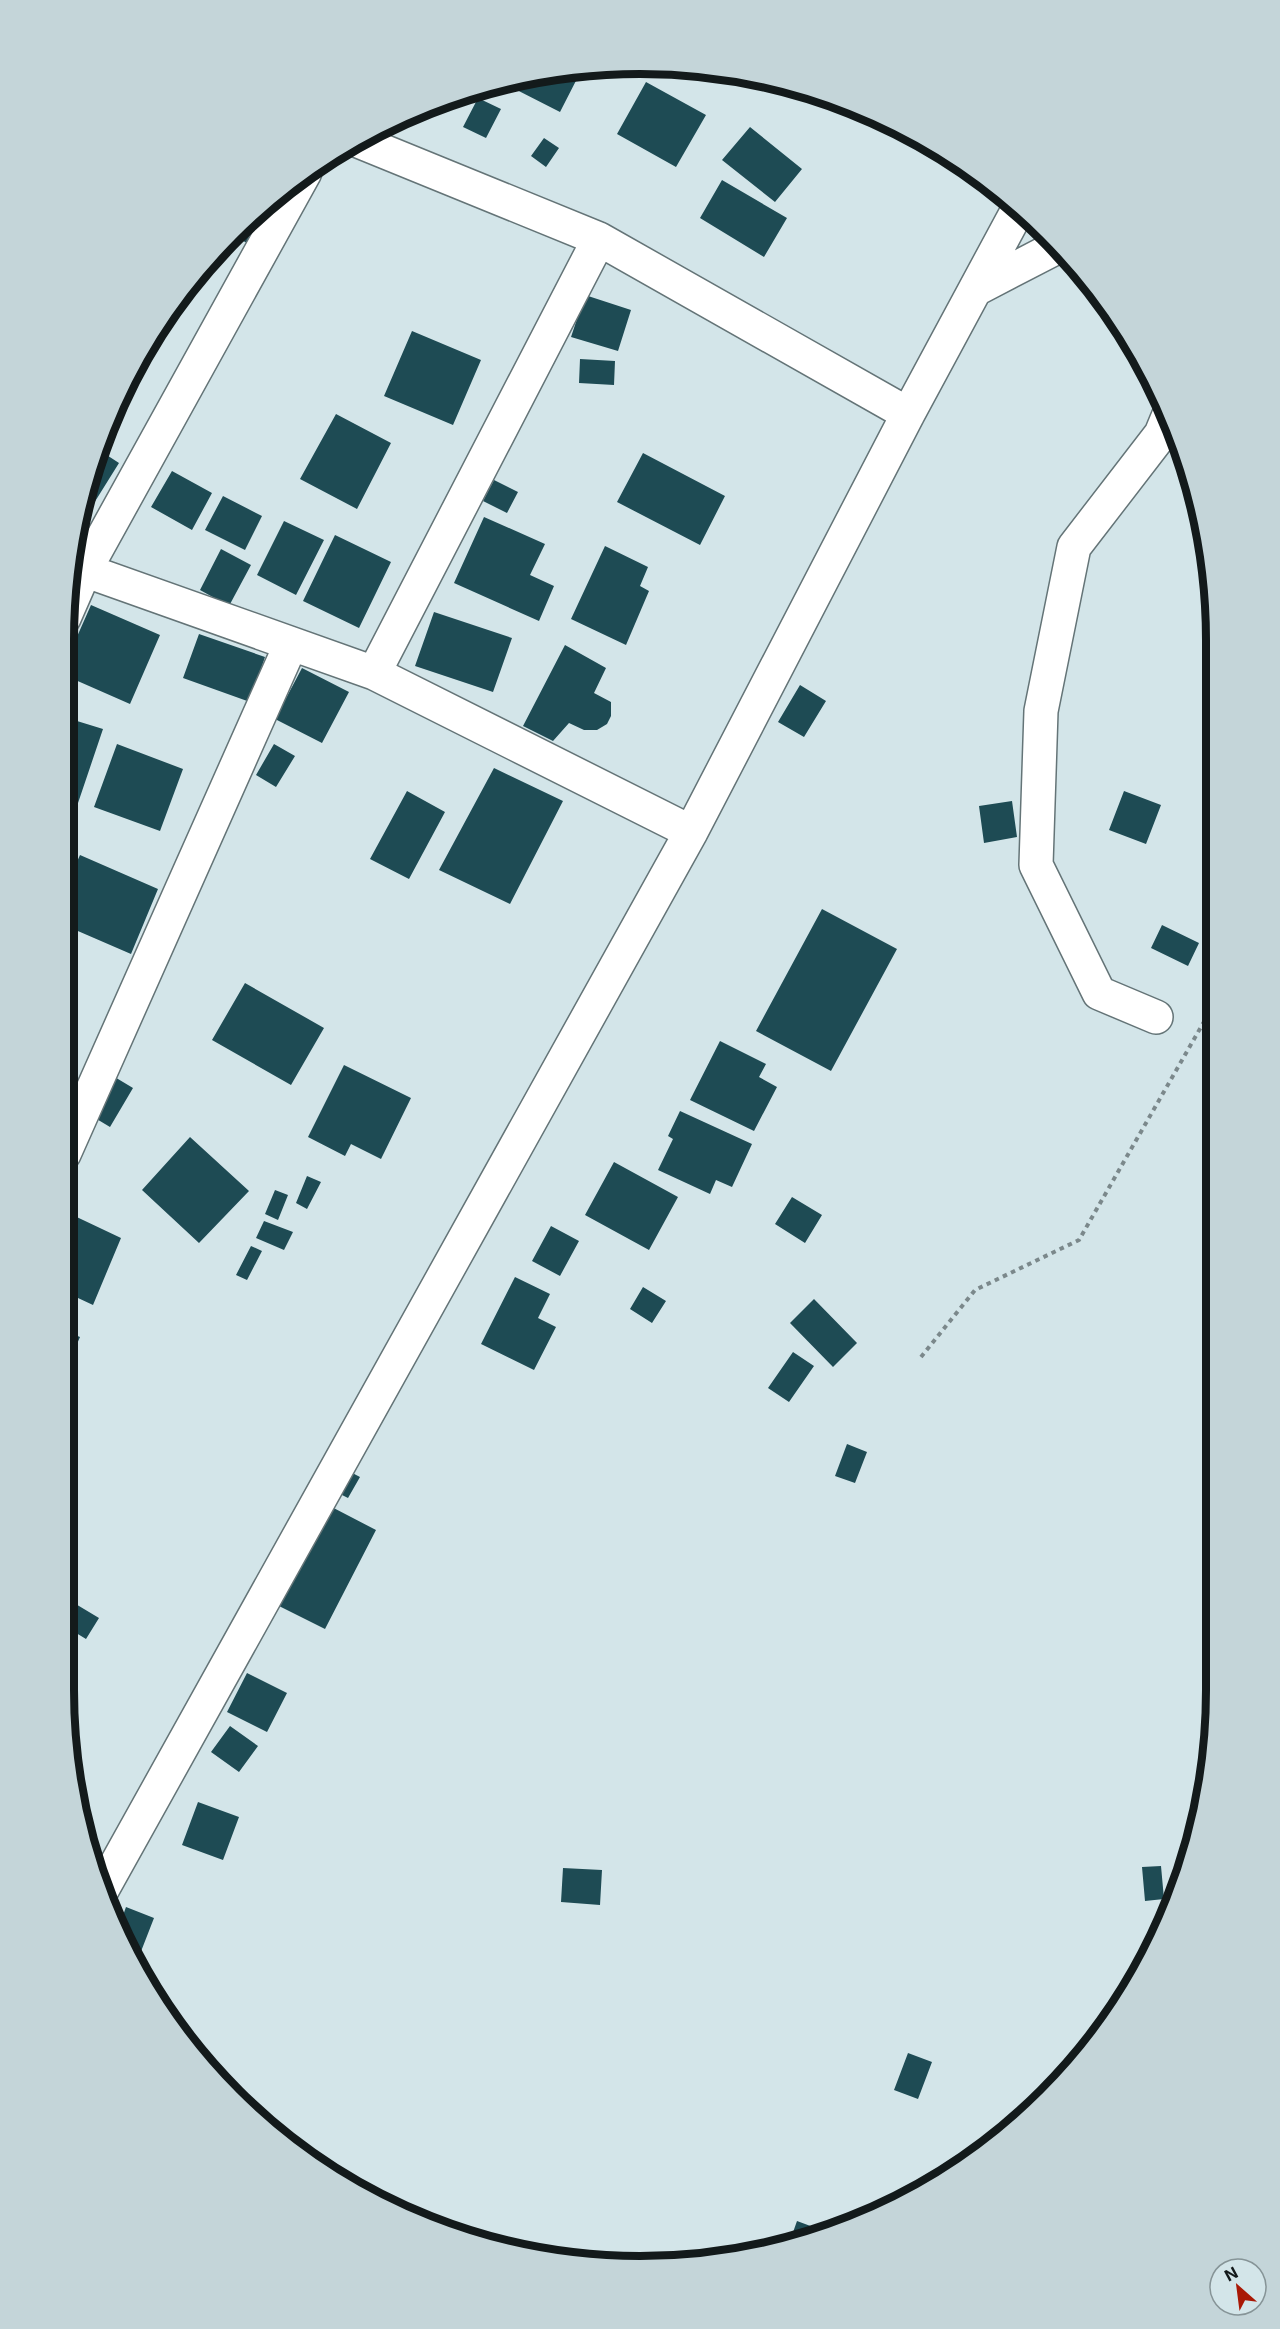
<svg xmlns="http://www.w3.org/2000/svg" width="1280" height="2329" viewBox="0 0 1280 2329" font-family="Inter,sans-serif">
	<style>
		.building { fill: #1e4b54 }
		.lines { fill: none; stroke-linecap: round; stroke-linejoin: round }
		.minor-casing { stroke: #647477; stroke-width: 36 }
		.path { stroke: #7b888b; stroke-width: 4; stroke-dasharray: 4.5 4.5; stroke-linecap: butt }
		.minor { stroke: #fff; stroke-width: 33 }
		.rim { fill: none; stroke: #131a1b; stroke-width: 8 }
	</style>
	<rect width="100%" height="100%" fill="#d3e5e9"/>
	<path class="building" d="M583,67L560,112L499,81L545,74Z
		M646,82L706,115L676,167L617,134Z
		M478,98L501,109L486,138L463,127Z
		M750,127L802,169L775,202L722,160Z
		M544,138L559,148L546,167L531,156Z
		M722,180L787,218L764,257L700,218Z
		M268,202L247,243L232,235Z
		M585,295L631,310L618,351L571,337Z
		M412,331L481,360L453,425L384,396Z
		M580,359L615,361L614,385L579,383Z
		M336,414L391,443L357,509L300,479Z
		M99,450L119,463L76,532L83,490Z
		M643,453L725,496L700,545L617,502Z
		M172,471L212,493L192,530L151,507Z
		M494,480L518,492L507,513L483,501Z
		M223,496L262,516L245,550L205,530Z
		M484,517L545,544L530,575L554,586L539,621L454,583Z
		M284,521L324,540L296,595L257,575Z
		M335,535L391,562L359,628L303,601Z
		M605,546L648,567L640,586L649,591L626,645L571,619Z
		M221,549L251,565L229,606L200,590Z
		M91,605L160,635L130,704L64,675V666Z
		M434,612L512,638L493,692L415,666Z
		M199,634L265,657L250,702L183,678Z
		M565,645L606,668L594,693L611,702V716L607,724L597,730H584L569,723L553,741L523,726Z
		M302,668L349,692L322,743L275,719Z
		M800,685L826,701L804,737L778,722Z
		M64,717L103,729L77,806L64,801Z
		M117,744L183,769L160,831L94,807Z
		M274,744L295,756L276,787L256,775Z
		M494,768L563,801L510,904L439,870Z
		M407,791L445,812L409,879L370,859Z
		M1124,791L1161,805L1146,844L1109,830Z
		M1012,801L1017,837L984,843L979,806Z
		M80,855L158,889L131,954L64,925V891Z
		M822,909L897,949L831,1071L756,1031Z
		M1162,925L1199,943L1188,966L1151,948Z
		M245,983L324,1028L291,1085L212,1040Z
		M720,1041L766,1064L759,1077L777,1087L754,1131L690,1100Z
		M344,1065L411,1098L381,1159L351,1144L345,1156L308,1137Z
		M113,1076L133,1088L110,1127L90,1115Z
		M680,1111L752,1144L732,1187L716,1180L710,1194L658,1170L673,1139L668,1136Z
		M190,1137L249,1191L199,1243L142,1190Z
		M614,1162L678,1197L649,1250L585,1215Z
		M307,1176L321,1182L307,1209L296,1203Z
		M275,1190L288,1195L278,1220L265,1214Z
		M792,1197L822,1215L805,1243L775,1224Z
		M64,1211L121,1238L93,1305L63,1291Z
		M264,1221L293,1232L284,1250L256,1238Z
		M551,1226L579,1241L560,1276L532,1261Z
		M251,1246L262,1251L247,1280L236,1275Z
		M515,1277L550,1294L538,1318L556,1327L534,1370L481,1344Z
		M643,1287L666,1301L652,1323L630,1309Z
		M814,1299L857,1343L833,1367L790,1323Z
		M63,1330L80,1337L63,1376Z
		M793,1352L814,1366L789,1402L768,1388Z
		M847,1444L867,1452L855,1483L835,1476Z
		M337,1465L360,1477L348,1498L326,1487Z
		M324,1503L376,1530L325,1629L273,1603Z
		M74,1603L99,1618L86,1639L63,1625V1620Z
		M247,1673L287,1693L267,1732L227,1712Z
		M230,1726L258,1746L239,1772L211,1752Z
		M198,1802L239,1817L223,1860L182,1845Z
		M1161,1866L1164,1899L1145,1901L1142,1867Z
		M563,1868L602,1870L600,1905L561,1902Z
		M126,1907L154,1918L140,1954L135,1952L120,1924Z
		M908,2053L932,2062L918,2099L894,2090Z
		M797,2221L824,2231L791,2238Z"/>
	<g class="lines">
		<defs>
			<path id="minor" d="M356,140L599,239L374,673L691,832
				M599,239L908,414
				M978,288L1057,247
				M70,565L374,673
				M64,618L85,570L305,172
				M1156,1017L1099,993L1036,865L1041,711L1074,547L1161,434L1168,417
				M64,1154L291,644
				M102,1890L691,832L908,414L1020,206"/>
		</defs>
		<use href="#minor" class="minor-casing"/>
		<path class="path" d="M921,1357L975,1290L1079,1240L1213,1006"/>
		<use href="#minor" class="minor"/>
	</g>
	<path d="M0 0H1280V2329H0ZM640 74H640A566 566 0 0 1 1206 640V1690A566 566 0 0 1 640 2256H640A566 566 0 0 1 74 1690V640A566 566 0 0 1 640 74Z" fill="#c4d5d9" fill-rule="evenodd"/>
	<path class="rim" d="M640 74H640A566 566 0 0 1 1206 640V1690A566 566 0 0 1 640 2256H640A566 566 0 0 1 74 1690V640A566 566 0 0 1 640 74Z"/>
	<g transform="translate(1238 2287) rotate(332)"><circle r="28" fill="#d3e5e9" stroke="#869497" stroke-width="1.5"/>
	<path d="M0-4.5L10 22L0 15L-10 22Z" fill="#a91805"/>
	<text y="-9" font-size="16" font-weight="bold" text-anchor="middle" fill="#131a1b">N</text>
	</g>
</svg>
